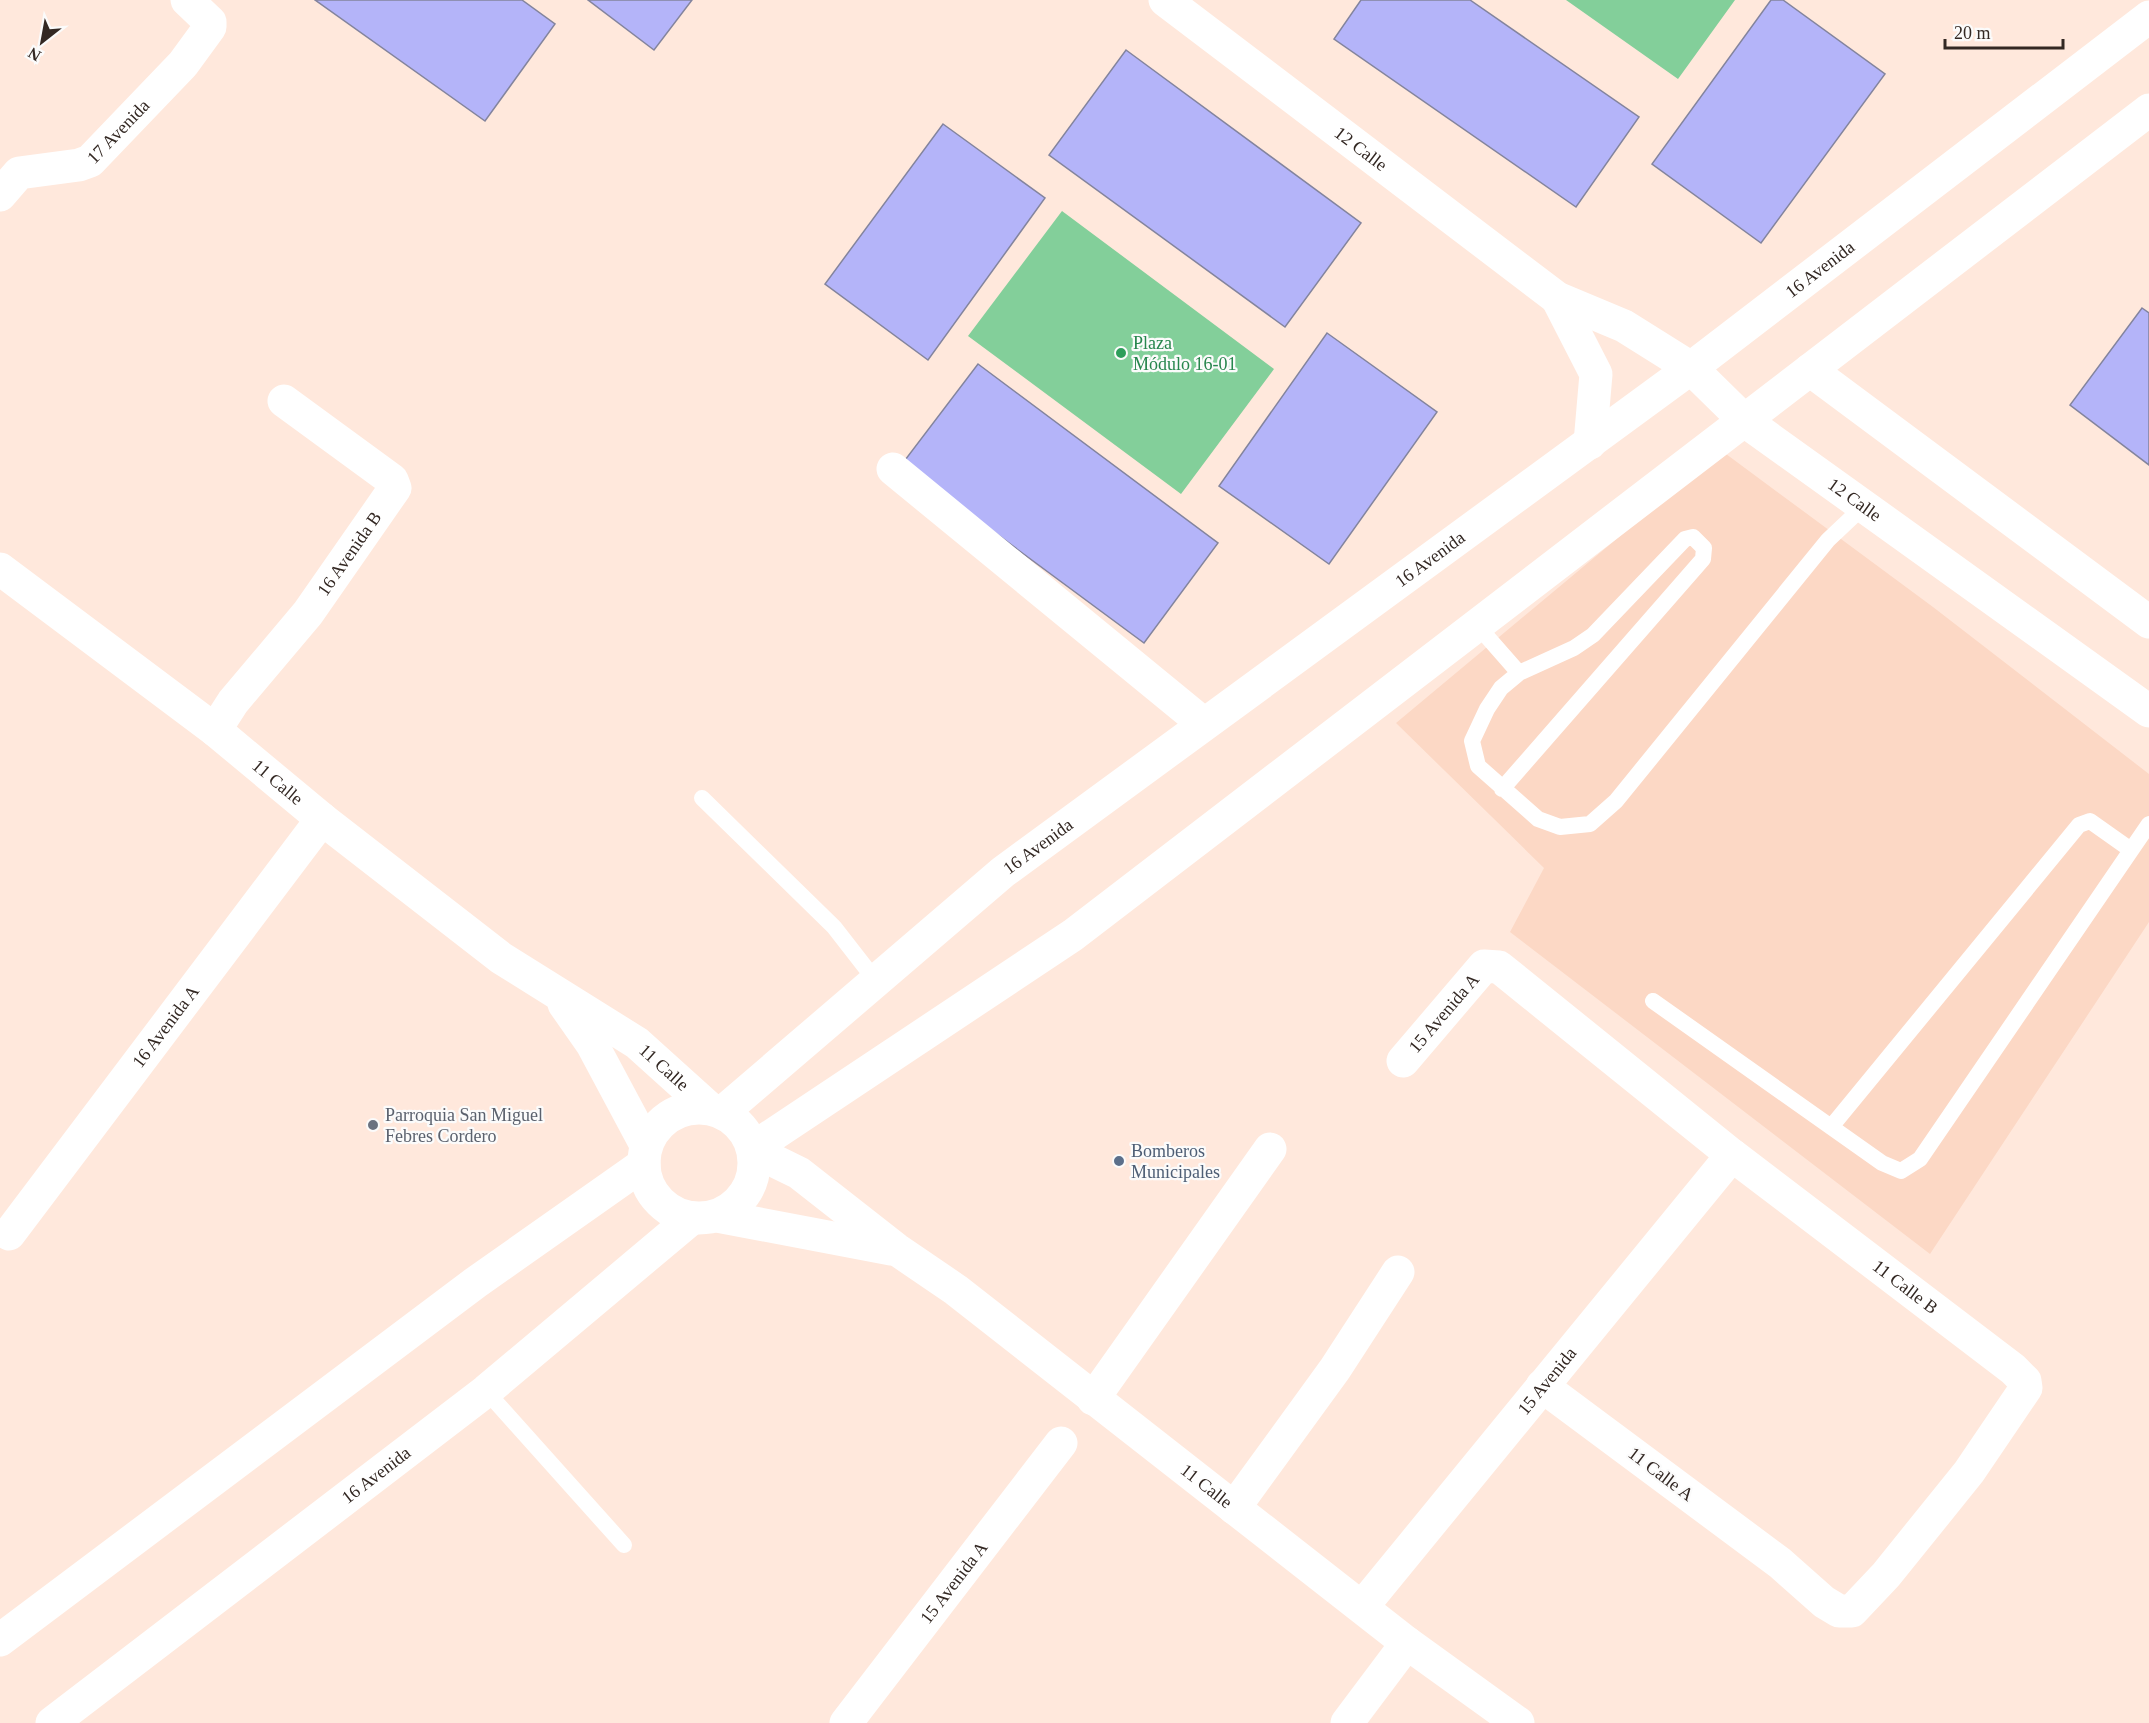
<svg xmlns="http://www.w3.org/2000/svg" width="2149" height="1723" viewBox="0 0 2149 1723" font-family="'Times New Roman',serif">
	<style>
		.built { fill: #fcd8c5 }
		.green { fill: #83cf9a }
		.building { fill: #b4b4f9; stroke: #83849d; stroke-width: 1.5 }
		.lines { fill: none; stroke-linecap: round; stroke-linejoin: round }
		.service { stroke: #fff; stroke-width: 16 }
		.minor { stroke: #fff; stroke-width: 33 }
		.tertiary { stroke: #fff; stroke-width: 33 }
		.secondary { stroke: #fff; stroke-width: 33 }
		.leisure-dot { fill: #2e9e5b; stroke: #fbfbfb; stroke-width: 2 }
		.worship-dot { fill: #6b7280; stroke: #fbfbfb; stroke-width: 2 }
		.service-dot { fill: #5c6f8a; stroke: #fbfbfb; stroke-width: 2 }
		.labels { text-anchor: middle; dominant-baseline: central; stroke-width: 4.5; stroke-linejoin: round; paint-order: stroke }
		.street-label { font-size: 18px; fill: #332823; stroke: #fbfbfb }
		.leisure-label { font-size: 18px; fill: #27864d; stroke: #fbfbfb; text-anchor: start }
		.worship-label { font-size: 18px; fill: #5b616d; stroke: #fbfbfb; text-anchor: start }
		.service-label { font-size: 18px; fill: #4e5e75; stroke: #fbfbfb; text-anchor: start }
	</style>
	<rect width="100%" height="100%" fill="#ffe8dc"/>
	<path class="built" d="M1722,451L1933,607L2149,774V922L1930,1254L1510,932L1544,868L1396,723Z"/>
	<path class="green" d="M1566,0H1735L1678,79Z
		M1062,211L1274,369L1181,494L968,336Z"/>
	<path class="building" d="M315,0H522L555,24L485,121Z
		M588,0H692L654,50Z
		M1361,0H1470L1639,117L1576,207L1334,39Z
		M1771,0H1783L1885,74L1761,243L1652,164Z
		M1126,50L1361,223L1285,327L1049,155Z
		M943,124L1045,198L928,360L825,284Z
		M2142,308L2149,313V465L2070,405Z
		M1327,333L1437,412L1329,564L1219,486Z
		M978,364L1218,543L1144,643L902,464Z"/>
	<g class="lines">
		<path class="service" d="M1476,624L1519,673
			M1502,789L1703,559L1704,548L1693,537L1685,539L1593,635L1574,648L1519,673L1501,688L1487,709L1472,741L1478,766L1538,819L1560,827L1590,824L1616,801L1828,540L1863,507
			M702,798L834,927L876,981
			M1653,1001L1882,1163L1901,1171L1920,1159L2149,824
			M1831,1127L2079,825L2090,821L2131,850
			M486,1391L624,1545"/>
		<g class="minor">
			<path id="s1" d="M0,195L19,173L79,165L90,161L183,64L210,27V22L187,0"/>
			<path d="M1810,370L2149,622"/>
			<path id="s2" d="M1745,421L2149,711"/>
			<path d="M893,469L1204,724"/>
			<path id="s3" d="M215,730L233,702L308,613L395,488L392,480L284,401"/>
			<path id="s4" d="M1403,1061L1484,966L1499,967L1732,1155L2013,1369L2025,1381L2026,1388L1969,1472L1886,1575L1852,1611H1839L1824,1602L1780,1563L1542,1386"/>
			<path id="s5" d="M9,1234L322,819"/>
			<path d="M1093,1399L1270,1149"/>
			<path d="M1234,1508L1335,1369L1398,1272"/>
			<path id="s6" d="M1362,1607L1732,1155"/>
			<path id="s7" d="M846,1723L1061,1443"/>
			<path d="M1347,1723L1407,1643"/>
		</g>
		<g class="tertiary">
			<path id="s8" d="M1165,0L1557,298L1624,326L1691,368L1745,421"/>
			<path d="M1557,298L1596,374L1590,443"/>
			<path id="s9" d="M0,569L215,730L322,819L501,958L637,1043L708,1107"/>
			<path d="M564,1004L592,1044L646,1145"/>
			<path id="s10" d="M754,1151L799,1173L896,1249L956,1290L1407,1643L1518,1723"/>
			<path d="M717,1216L891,1249"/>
		</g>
		<g class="secondary">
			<circle cx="699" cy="1163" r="55"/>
			<path id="s11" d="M723,1112L1003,872L1691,368L2149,17"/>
			<path d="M753,1148L1073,935L2149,110"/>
			<path d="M0,1640L475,1283L644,1164"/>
			<path id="s12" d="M52,1723L486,1391L692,1218"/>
		</g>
	</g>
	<circle class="leisure-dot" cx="1121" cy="353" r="6"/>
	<circle class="worship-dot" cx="373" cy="1125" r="6"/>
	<circle class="service-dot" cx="1119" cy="1161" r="6"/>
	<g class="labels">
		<g class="street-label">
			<text stroke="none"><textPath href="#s1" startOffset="142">17 Avenida</textPath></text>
			<text stroke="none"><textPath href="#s8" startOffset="246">12 Calle</textPath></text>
			<text stroke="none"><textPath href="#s11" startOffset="1384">16 Avenida</textPath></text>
			<text stroke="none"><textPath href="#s2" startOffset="135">12 Calle</textPath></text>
			<text stroke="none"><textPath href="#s3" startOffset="222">16 Avenida B</textPath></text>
			<text stroke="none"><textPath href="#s11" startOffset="898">16 Avenida</textPath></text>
			<text stroke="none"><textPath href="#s9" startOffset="350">11 Calle</textPath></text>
			<text stroke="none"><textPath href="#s11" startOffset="412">16 Avenida</textPath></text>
			<text stroke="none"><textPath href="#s4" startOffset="63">15 Avenida A</textPath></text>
			<text stroke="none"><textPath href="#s5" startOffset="260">16 Avenida A</textPath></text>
			<text stroke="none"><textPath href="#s9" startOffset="831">11 Calle</textPath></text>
			<text stroke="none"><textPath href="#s4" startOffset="657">11 Calle B</textPath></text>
			<text stroke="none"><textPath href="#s6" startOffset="292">15 Avenida</textPath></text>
			<text transform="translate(1661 1474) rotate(37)">11 Calle A</text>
			<text stroke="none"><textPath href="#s12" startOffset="408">16 Avenida</textPath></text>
			<text stroke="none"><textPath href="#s10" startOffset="564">11 Calle</textPath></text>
			<text stroke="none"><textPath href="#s7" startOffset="177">15 Avenida A</textPath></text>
		</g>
		<g class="leisure-label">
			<text x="1133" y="343">Plaza<tspan x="1133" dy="21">Módulo 16-01</tspan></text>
		</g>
		<g class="worship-label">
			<text x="385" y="1115">Parroquia San Miguel<tspan x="385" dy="21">Febres Cordero</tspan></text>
		</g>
		<g class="service-label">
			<text x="1131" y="1151">Bomberos<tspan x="1131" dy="21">Municipales</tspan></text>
		</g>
	</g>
	<g transform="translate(42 42) rotate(211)" stroke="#fbfbfb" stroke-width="4.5" paint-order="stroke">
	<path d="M0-4.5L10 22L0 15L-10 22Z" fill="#332823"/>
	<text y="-9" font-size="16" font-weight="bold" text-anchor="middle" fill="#332823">N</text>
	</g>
	<path d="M1945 39v9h118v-9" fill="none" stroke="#332823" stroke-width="3"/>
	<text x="1954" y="39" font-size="18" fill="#332823" stroke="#fbfbfb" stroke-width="4.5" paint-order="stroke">20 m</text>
</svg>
